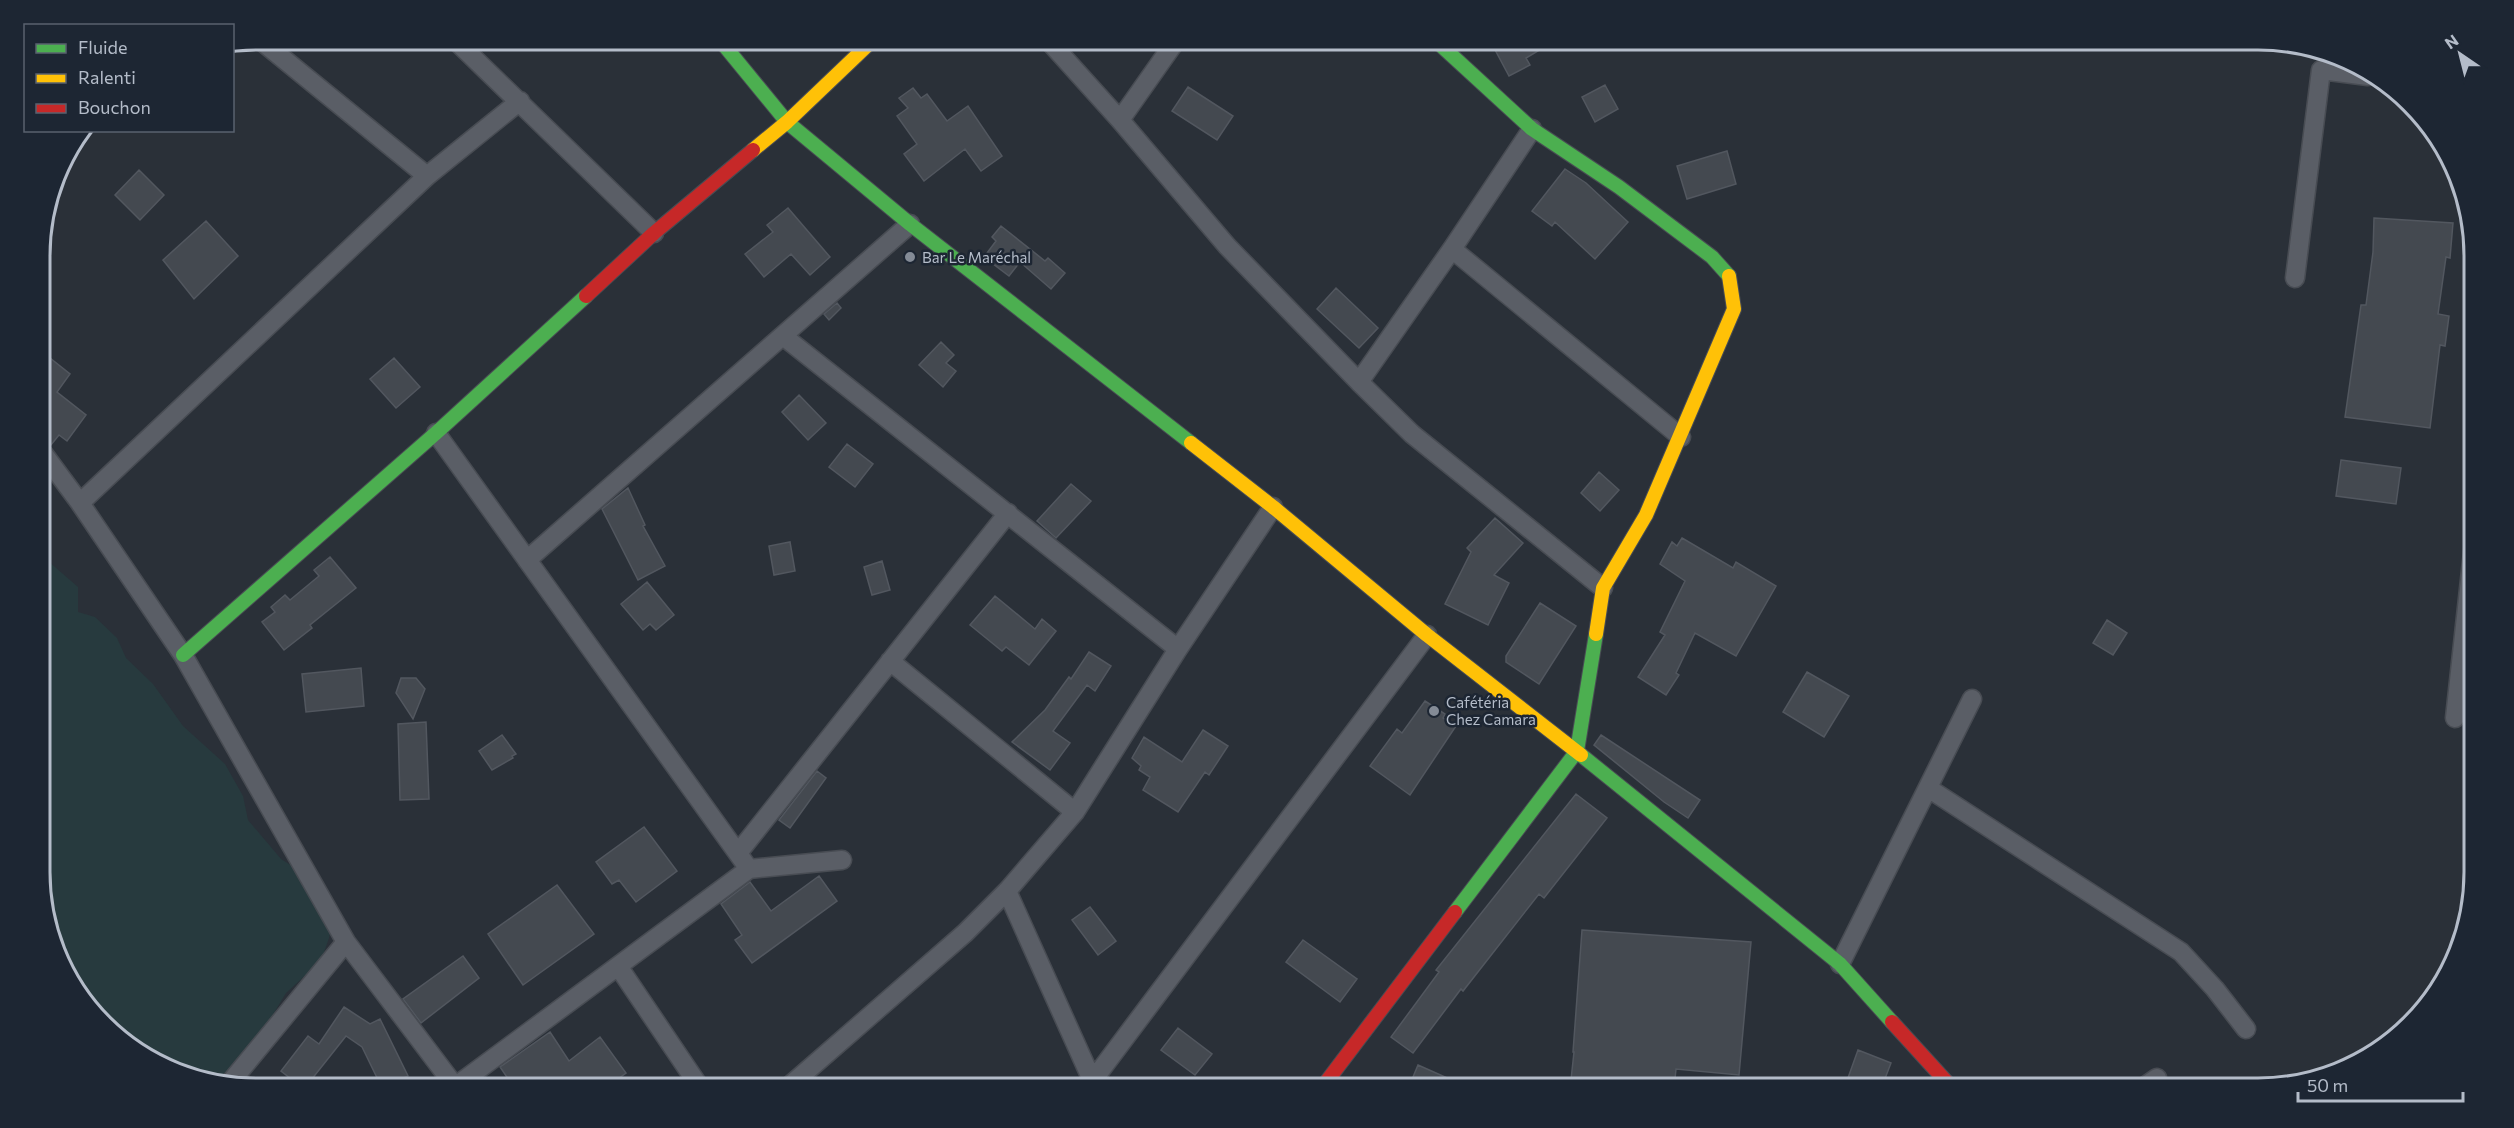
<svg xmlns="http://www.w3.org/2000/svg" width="2514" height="1128" viewBox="0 0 2514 1128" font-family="Commissioner,sans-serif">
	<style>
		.green { fill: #273a3e }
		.building { fill: #444950; stroke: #52575f; stroke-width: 1.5 }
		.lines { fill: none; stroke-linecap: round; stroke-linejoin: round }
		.street-casing { stroke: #484c53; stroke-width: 21 }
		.fast-casing { stroke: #484c53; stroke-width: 16 }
		.slow-casing { stroke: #484c53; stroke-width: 16 }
		.jam-casing { stroke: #484c53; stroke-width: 16 }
		.street { stroke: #5a5e66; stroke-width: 18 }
		.fast { stroke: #4caf50; stroke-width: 14 }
		.slow { stroke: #ffc107; stroke-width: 14 }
		.jam { stroke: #c62828; stroke-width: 14 }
		.poi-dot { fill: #848b96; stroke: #1d2633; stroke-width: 2 }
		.labels { text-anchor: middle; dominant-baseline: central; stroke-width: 5; stroke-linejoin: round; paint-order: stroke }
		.poi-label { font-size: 15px; fill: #b4bcc9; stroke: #1d2633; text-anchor: start }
		.rim { fill: none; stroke: #b4bcc9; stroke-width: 3 }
	</style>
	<rect width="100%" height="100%" fill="#2a3038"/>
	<path class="green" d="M40,554L78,587V612L95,617L117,638L126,658L153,684L183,726L225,764L243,796L248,820L281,859L303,873L333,920L329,938L321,961L286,993L260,1036L240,1056L224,1083L172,1072L83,1004L41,901Z"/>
	<path class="building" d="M1506,39H1558L1526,58L1530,65L1509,76L1493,46Z
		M1605,85L1618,109L1595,122L1582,97Z
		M1188,87L1233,116L1217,140L1172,111Z
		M913,88L921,98L927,94L947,121L968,106L1002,156L981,171L965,149L924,181L904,154L917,144L897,116L908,108L899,98Z
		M1727,151L1736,184L1687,199L1677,166Z
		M1565,169L1586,183L1628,222L1595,259L1555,222L1552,226L1532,211Z
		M139,170L164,195L140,220L115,195Z
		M788,208L830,257L810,275L791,254L764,277L745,254L773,232L767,225Z
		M2374,218L2453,223L2450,258L2446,257L2438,314L2449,316L2445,346L2440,345L2430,428L2345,417L2361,305H2366L2373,252Z
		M206,221L238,256L194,299L163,260Z
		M1001,226L1045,261L1048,258L1065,273L1051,289L1020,262L1009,276L984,257L996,241L992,237Z
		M1336,288L1378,328L1359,348L1317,309Z
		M837,303L841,308L829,320L824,314Z
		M941,342L954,355L946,363L956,371L943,387L919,365Z
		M40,350L70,374L57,392L86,415L67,441L59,435L51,445L45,439L40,438Z
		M394,358L420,387L396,408L370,379Z
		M799,395L826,423L808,440L782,412Z
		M847,444L873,464L855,487L829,467Z
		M2341,460L2401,468L2396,504L2336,496Z
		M1599,472L1619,490L1600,511L1581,493Z
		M1071,484L1091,501L1056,538L1037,521Z
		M628,488L645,525L643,526L665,566L638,580L602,509Z
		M1495,518L1523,543L1494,575L1509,583L1488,625L1445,604L1471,552L1467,548Z
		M1682,538L1733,568L1736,562L1776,586L1736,656L1695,633L1676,673L1679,675L1666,695L1638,677L1665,635L1660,632L1685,581L1660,564L1672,542L1677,546Z
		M790,542L795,571L774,575L769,546Z
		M330,557L356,588L310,625L312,628L284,650L262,622L275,612L271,607L285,595L290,600L319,576L314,570Z
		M882,561L890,590L872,595L864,567Z
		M647,582L674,615L656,630L650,624L643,630L621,604Z
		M995,596L1035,629L1042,619L1056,631L1029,665L1006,647L1002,651L970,625Z
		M1540,603L1576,626L1539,684L1506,662V656Z
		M2107,620L2127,633L2113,655L2093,643Z
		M1089,652L1111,666L1095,691L1087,685L1053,731L1070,743L1050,770L1012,742L1045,710L1069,677L1071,679Z
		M361,668L364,706L306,712L302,674Z
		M1807,672L1849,696L1824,737L1783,712Z
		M401,678H416L425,689L413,719L396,693Z
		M1425,701L1445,714L1443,718L1456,726L1410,795L1370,766L1397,729L1402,733Z
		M426,722L429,799L400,800L398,724Z
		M1203,730L1228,746L1209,775L1205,772L1178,812L1143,790L1150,777L1139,770L1141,766L1132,758L1144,737L1182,762Z
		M502,735L516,754L512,756L513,758L492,770L479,751Z
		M1601,735L1700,800L1688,818L1664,802L1594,745Z
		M817,771L826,778L790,828L779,820Z
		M1576,794L1607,818L1544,898L1539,894L1463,991L1461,989L1413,1053L1391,1037L1439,972L1436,970Z
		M644,827L677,871L636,902L619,880L612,884L596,862Z
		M819,876L837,901L752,963L735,940L742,935L721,904L750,882L771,911Z
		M557,885L594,934L523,985L488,934Z
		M1090,907L1116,941L1098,955L1072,920Z
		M1582,930L1751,942L1739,1075L1676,1069L1674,1089H1570L1574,1052H1573Z
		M1303,940L1357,979L1340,1002L1286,962Z
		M463,956L479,978L421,1023L403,999Z
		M344,1007L370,1024L380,1019L408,1076L382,1088L362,1047L346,1036L304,1089L281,1071L308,1036L319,1044Z
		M1178,1028L1212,1054L1195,1075L1161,1050Z
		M550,1032L569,1061L600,1037L626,1073L604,1089H553L547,1081L535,1089H515L500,1067Z
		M1858,1050L1891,1063L1881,1089H1844Z
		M1418,1065L1472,1089H1408Z"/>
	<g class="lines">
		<defs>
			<path id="street" d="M259,39L427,176
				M454,39L654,233
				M1047,39L1120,120L1227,246L1359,382L1412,434L1603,588
				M1120,120L1177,39
				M1452,249L1681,437
				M2295,278L2321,70L2368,76
				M783,336L1178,649
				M1359,382L1452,249L1532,129
				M436,433L749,869
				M40,449L80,503L183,655L346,942L457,1089
				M80,503L427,176L520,101
				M527,560L910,224
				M890,661L1075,812
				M2455,718L2474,543
				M1928,788L2181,952L2215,989L2246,1029
				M738,853L1008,513
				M1007,891L1096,1089
				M1840,964L1972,699
				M618,966L701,1089
				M229,1084L346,942
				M452,1089L749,869L842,860
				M786,1089L965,933L1007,891L1075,812L1178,649L1273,507
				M1084,1089L1091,1083L1427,635
				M2141,1089L2157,1078"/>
			<path id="fast" d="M719,39L787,122L910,224L1191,443
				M1434,39L1532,129L1619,187L1712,257L1729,276
				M183,655L436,433L586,296
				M1581,755L1840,964L1892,1022
				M1455,912L1577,751L1596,634"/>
			<path id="slow" d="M753,150L787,122L874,39
				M1191,443L1273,507L1427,635L1581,755
				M1596,634L1603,588L1646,515L1734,309L1729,276"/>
			<path id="jam" d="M586,296L654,233L753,150
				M1892,1022L1953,1089
				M1321,1089L1455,912"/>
		</defs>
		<use href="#street" class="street-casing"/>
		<use href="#fast" class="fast-casing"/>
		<use href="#slow" class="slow-casing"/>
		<use href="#jam" class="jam-casing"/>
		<use href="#street" class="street"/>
		<use href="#fast" class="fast"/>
		<use href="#slow" class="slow"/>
		<use href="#jam" class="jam"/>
	</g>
	<g class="poi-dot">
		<circle cx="910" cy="257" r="6"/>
		<circle cx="1434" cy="711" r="6"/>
	</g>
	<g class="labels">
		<g class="poi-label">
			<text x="922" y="257">Bar Le Maréchal</text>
			<text x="1446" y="702">Cafétéria<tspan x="1446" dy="17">Chez Camara</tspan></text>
		</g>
	</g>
	<path d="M0 0H2514V1128H0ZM256 50H2258A206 206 0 0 1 2464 256V872A206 206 0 0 1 2258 1078H256A206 206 0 0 1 50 872V256A206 206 0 0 1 256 50Z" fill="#1d2633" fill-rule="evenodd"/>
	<path class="rim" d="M256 50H2258A206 206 0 0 1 2464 256V872A206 206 0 0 1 2258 1078H256A206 206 0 0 1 50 872V256A206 206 0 0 1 256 50Z"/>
	<rect x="24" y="24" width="210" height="108" fill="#1d2633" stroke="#59626f" stroke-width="1.5"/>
	<rect x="36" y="44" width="30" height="9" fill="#4caf50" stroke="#59626f" stroke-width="1.5"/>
	<text x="78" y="54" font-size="18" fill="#b4bcc9">Fluide</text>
	<rect x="36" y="74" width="30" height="9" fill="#ffc107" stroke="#59626f" stroke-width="1.5"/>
	<text x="78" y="84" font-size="18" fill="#b4bcc9">Ralenti</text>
	<rect x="36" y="104" width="30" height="9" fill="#c62828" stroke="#59626f" stroke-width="1.5"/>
	<text x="78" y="114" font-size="18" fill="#b4bcc9">Bouchon</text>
	<g transform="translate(2460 54) rotate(325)" stroke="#1d2633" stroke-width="4.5" paint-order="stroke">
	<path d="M0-4.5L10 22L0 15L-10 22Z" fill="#b4bcc9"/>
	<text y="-9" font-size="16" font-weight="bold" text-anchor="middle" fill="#b4bcc9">N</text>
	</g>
	<path d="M2298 1092v9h165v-9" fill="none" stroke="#b4bcc9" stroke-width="3"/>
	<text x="2307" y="1092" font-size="18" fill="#b4bcc9" stroke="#1d2633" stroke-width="4.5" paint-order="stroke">50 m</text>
</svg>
